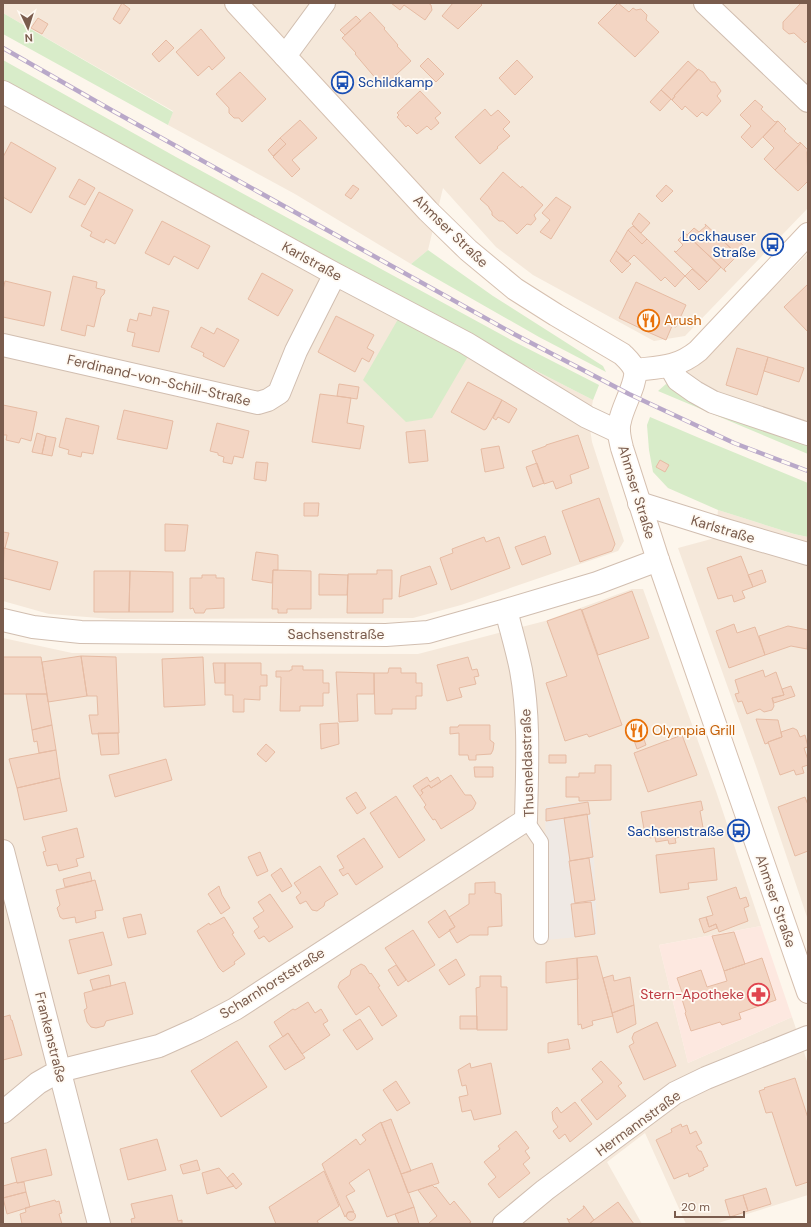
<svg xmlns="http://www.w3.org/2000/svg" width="811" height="1227" viewBox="0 0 811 1227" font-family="'DM Sans',sans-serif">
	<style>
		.residential { fill: #f5e8da }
		.commercial { fill: #fde8e0 }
		.industrial { fill: #efe9e4 }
		.green { fill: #d8ecc9 }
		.building { fill: #f3d5c3; stroke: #e6bba3 }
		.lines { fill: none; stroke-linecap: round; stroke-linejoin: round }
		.lane-casing { stroke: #d1beb0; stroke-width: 16 }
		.street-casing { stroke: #d1beb0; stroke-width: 24 }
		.secondary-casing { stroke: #d6c0b0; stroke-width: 24 }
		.lane { stroke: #fff; stroke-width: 14 }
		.street { stroke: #fff; stroke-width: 22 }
		.secondary { stroke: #fff; stroke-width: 22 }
		.rail-casing { stroke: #b9a8c9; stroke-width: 4.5 }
		.rail { stroke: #fffaf3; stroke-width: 3; stroke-dasharray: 9; stroke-linecap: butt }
		.labels { text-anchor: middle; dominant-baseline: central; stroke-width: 3.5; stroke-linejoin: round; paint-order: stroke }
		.transit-label { font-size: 14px; fill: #164399; stroke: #fffaf3; text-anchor: end }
		.street-label { font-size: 14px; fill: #7a5c4d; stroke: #fffaf3 }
		.food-label { font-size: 14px; fill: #c56008; stroke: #fffaf3; text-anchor: start }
		.health-label { font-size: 14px; fill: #be3a42; stroke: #fffaf3; text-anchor: end }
	</style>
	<rect width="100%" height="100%" fill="#fdf6ec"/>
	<path class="residential" d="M3,3H808V208L685,336L654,341L533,275L496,247L443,188L428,250L411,264L295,194L168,125L173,111L3,13Z
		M3,80L169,172L408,300L470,353L478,341L593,400L589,422L592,442L624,541L618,551L461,605L413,618L112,619L49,614L3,601Z
		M808,253V440L694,400L666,384L715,348Z
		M718,510L794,534L808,537V920L757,769L678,548L715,538Z
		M632,589H643L716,791L761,926L659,945L688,1063L792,1017L808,1064V1195L715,1224H686L645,1133L607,1162L642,1224H3V638L72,653L418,654L545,621Z"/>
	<path class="commercial" d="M761,926L792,1017L688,1063L659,945Z"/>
	<path class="industrial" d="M589,801L594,858L597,935L547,940L545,807Z"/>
	<path class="green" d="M3,13L173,112L168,125L3,34Z
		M3,60L176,157L513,341L599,385L593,400L478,341L408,300L169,172L3,80Z
		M428,250L493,296L603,366L606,372L539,337L411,264Z
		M401,314L470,353L432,418L406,422L363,380Z
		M666,384L694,400L808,440V454L658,391Z
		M650,417L704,440L808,483V537L794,534L718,510L668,488L653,472L649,450L647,425Z"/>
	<path class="building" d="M122,3L130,9L120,24L113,19Z
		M391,3H428L431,5L432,10L425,20L404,5L400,10Z
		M453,3H480L482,5L458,29L442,16Z
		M618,3L629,12L633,8L636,10L641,9L647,15L646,20L659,32L635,57L598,23Z
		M801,3H808V40L805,43L794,33L789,34L783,29V22Z
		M370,12L385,28L384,29L398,45L397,46L411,61L383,87L355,54L356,53L342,38Z
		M356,16L361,21L345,35L340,30Z
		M38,18L48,24L42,34L31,28Z
		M201,29L225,58L212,70L209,66L198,76L176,52Z
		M166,40L174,48L159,62L152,54Z
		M428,58L444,74L436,82L420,66Z
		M517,60L533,77L515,95L499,78Z
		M688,61L698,70L674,96H675L672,100L661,90Z
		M698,69L703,72L711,82H715L721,91L717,96L721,101L707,116L702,112L697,117L685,106L682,110L672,100L675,96H674Z
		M240,72L266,99L242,122L239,118H234L229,113V108L216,94Z
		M661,90L671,99L660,111L650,102Z
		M420,91L441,113L435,118L439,123L431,130L427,126L417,134L408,125L406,127L397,117L399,115L397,113Z
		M755,100L763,107L761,109L775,122L778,121L752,148L741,137L751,126L740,115Z
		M485,109L491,116L498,110L510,122L503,129L510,136L497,147L498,148L480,164L455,137Z
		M300,120L317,138L292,160L300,169L292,177L273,157L286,144L280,138Z
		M778,121L786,129L784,131L798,144L800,142L801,143L775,170L764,159L774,148L763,137Z
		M280,138L286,144L273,156L268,150Z
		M11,142L56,168L31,213L3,197V157Z
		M801,143L808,150L807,152L808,181L798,191L775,170Z
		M503,172L521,188L522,186L543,205L534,215L536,219L531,225L527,224L517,234L503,221H499L492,215V212L489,208V207L480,199Z
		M79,179L95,188L85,205L69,197Z
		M353,185L359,189L351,199L345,195Z
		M666,185L673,191L662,202L656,196Z
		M99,192L133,210L115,244L106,239L104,243L90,236L92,232L81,226Z
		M556,197L571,207L551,239L540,232L550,220L542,213Z
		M639,213L650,223L641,233L632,224Z
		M162,221L210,246L198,269L174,256L169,265L145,253Z
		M705,224L738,255L724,269L726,272L687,235L694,228L699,232L706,226Z
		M633,226L647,239L642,244L628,230Z
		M628,230L642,244L647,239L685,276L675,287L665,277L661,281L634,255L627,262L616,251Z
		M685,233L721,267L707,282L674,251L676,252L683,245L678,240Z
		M730,233L745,247L738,255L723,241Z
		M616,251L631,264L622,273L610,261Z
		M692,269L707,282L699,290L685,276Z
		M262,273L293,290L278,316L248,299Z
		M73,276L97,282L96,288L105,290L104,294L101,297L94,327L87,325L85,336L61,330Z
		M5,281L51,292L44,326L3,317V290Z
		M636,282L686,305L676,327L672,326L666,340L650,333L619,318Z
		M808,284V332L784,307Z
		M153,307L169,311L159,352L132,346L135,333L127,331L130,319L137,321L139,313L151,316Z
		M336,316L374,335L367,348L374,352L369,362L362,358L355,372L318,352Z
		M201,327L214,334L217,328L239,340L224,367L203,356L204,353L191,347Z
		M737,348L768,357L757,395L726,385Z
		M768,357L804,368L799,382L764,371Z
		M468,382L502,400L486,429L484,430L451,412Z
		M339,384L359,387L357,399L337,396Z
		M320,394L351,398L347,423L364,426L360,449L312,442Z
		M502,400L517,409L509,423L498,417L496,420L493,418Z
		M3,405L37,412L31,441L21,438L19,443L6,440L7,435H3Z
		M124,410L173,421L167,449L117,439Z
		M66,418L99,426L93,454L82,452L81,457L68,454L69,450L59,447Z
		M217,423L249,431L243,458L234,456L232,464L223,462L224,457L218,455V453L210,451Z
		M425,430L428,461L409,463L406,432Z
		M37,433L46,436L42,454L32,452Z
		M578,435L589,468L570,475L572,483L556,489L553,481L544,484L532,451L546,446V445Z
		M46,436L56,438L52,456L42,454Z
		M499,446L504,468L485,472L481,449Z
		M660,460L669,465L665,472L656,467Z
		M256,462L268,463L266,481L254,479Z
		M537,463L544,483L533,487L526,467Z
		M599,498L615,544L612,551L580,562L562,511Z
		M304,503H319L318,516H304Z
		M165,524L188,525L185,551H165Z
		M3,532L9,533L5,548H4L3,551Z
		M545,536L551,554L522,565L515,547Z
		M484,537L486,542L499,537L510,568L451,590L440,558L453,553L452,549Z
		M4,548L58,562L50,590L3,578Z
		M256,552L278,555V570H273L272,583L252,580Z
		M741,556L753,587L742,591L745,598L734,602L732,595L718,599L707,568Z
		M430,566L437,584L399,597L401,576Z
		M273,570L311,571V609H287V613H278V609H272Z
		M377,570H392V599H383V613H347L348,574H377Z
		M762,570L766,582L753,587L748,575Z
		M94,571H130L129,612H94Z
		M130,571L173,572V612H129Z
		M319,574L348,575L347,595H319Z
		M202,575H216V578H224V608L206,609L204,613H195L193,608L190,609V578H202Z
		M632,591L649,638L598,655L582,610Z
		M581,609L622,725L589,737L587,734L565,741L546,683L567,676L547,621Z
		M734,624L737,633L755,627L765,655L729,668L716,631Z
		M788,626L808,630L807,649L791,646L765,655L759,636Z
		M81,656L116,657L119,733L92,734L89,715H98L97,696H87Z
		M81,656L87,696L48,702L42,662Z
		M3,657H41L47,694H3Z
		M203,657L205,705L164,707L162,659Z
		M468,657L472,670L477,669L479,676L474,677L476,684L459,688L462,697L447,701L437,665Z
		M213,663H225V683H215Z
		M225,663H261V675H267V686H260V700L244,699V712H233V695H225Z
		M292,666H303V670H323V683H329V693H323V706H300V711H280L281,677H276V671H290V670H292Z
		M389,668H401V673H416V683H422V696H416V709H392V714H375L374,673H388Z
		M763,670L765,677L776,672L784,695L772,698L774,706L772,710L764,712L760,709L747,714L742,701L738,702L735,694L739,693L735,680Z
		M336,672L374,673V694H357L358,721L339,722Z
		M791,686L795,696L774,703L772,698L784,695L782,689Z
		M26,694H47L52,725L32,730Z
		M756,719L778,720L782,737L768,742V743L765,744Z
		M637,720L646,745L637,749L628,723Z
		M338,723L339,744L321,749L320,724Z
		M52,725L56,750L39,753L37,741L34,742L32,730Z
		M459,725H490V740L494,743L493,750L491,754L476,755V760H469L468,755H459V733L450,734V727H458Z
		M793,728L797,730L800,737L805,735L808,747L804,748L808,760V765L802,767L804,773L796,775L794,770L780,775L768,742L782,737L781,732Z
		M98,733H118L119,754L101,755Z
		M682,735L697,775L648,792L634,753Z
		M266,744L275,752L266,762L257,754Z
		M56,750L60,778L17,788L9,759Z
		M549,755H566V763H549Z
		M166,759L172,780L115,797L109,775Z
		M595,765H611V800L579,801V797H566V777H579V773H595Z
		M474,767H493V777H475Z
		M451,775L465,795H471L476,803L473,809L441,829L435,819L433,820L424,807L426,805L420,796L423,793L421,790L429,785L431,788Z
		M427,777L430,782L438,777L441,782L431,788L429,785L421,790L423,793L420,796L413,786Z
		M60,778L67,811L24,820L17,788Z
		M356,792L366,808L357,814L346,798Z
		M396,796L425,840L399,858L370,813Z
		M805,797L808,805V851L795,856L778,807Z
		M701,801L703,810L700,811L704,833L675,838L676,843L669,844L668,840L656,842L655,837L650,838L649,828L644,829L641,812Z
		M588,802L590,814L546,821V809Z
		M587,814L593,857L570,861L564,818Z
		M77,828L84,857L76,859L78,866L59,871L57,864L47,866L43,852L46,851L42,837Z
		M364,838L383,867L356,885L348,873L343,876L339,870L344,868L337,856Z
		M714,848L717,880L688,883L689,889L660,893L656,855Z
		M260,852L268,871L257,876L248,857Z
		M589,858L595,900L575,903L569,861Z
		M320,866L338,894L325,902L324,906L317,911L312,910L306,901L300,904L296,897L301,893L294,883Z
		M281,868L292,886L282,892L271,875Z
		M90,872L92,881L65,887L63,879Z
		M95,880L103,910L95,911L96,918L76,923L75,917L63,919L60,917L57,908L60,905L56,890Z
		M495,882V893L501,894L502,926L488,927V935H470L457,943L449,930L455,927L449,917L469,904V894H475V883Z
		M219,886L222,895L230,908L221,914L208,894Z
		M736,887L740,899L746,897L749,906L744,908L748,921L719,932L716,924L709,927L706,917L713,915L707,897Z
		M270,894L293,927L269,942L264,936L259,939L254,931L259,927L253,918L264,911L258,902Z
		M591,902L595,934L575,937L571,904Z
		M445,910L455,927L439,938L428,922Z
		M141,914L146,934L128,938L123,918Z
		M224,917L234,933L232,934L245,954L234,962L235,964L223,972L219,968L197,931L209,923L210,925Z
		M706,917L709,927L716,924L717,928L704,933L699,919Z
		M413,930L435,965L408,982L385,948Z
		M103,932L112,965L78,974L69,940Z
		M734,932L745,964L724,971L712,936Z
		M597,956L613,1016L592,1021L593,1025L582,1029L581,1024L578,1025L577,958Z
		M577,958L578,979L546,983V962Z
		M762,958L776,1000L739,1013L741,1019L722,1025L720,1022L691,1031L685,1013L686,1012L681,996L683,995L677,978L701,970L707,987L727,981L724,971Z
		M456,959L465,975L449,985L439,970Z
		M361,964L365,966L370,974L371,973L380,986L378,987L397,1016L382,1026L369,1006L356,1015L338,987L340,982L350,975L351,970Z
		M396,965L406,980L398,986L388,970Z
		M109,975L111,986L93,990L90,980Z
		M613,975L614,981L630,977L634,1005L612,1013L603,978Z
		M480,976H501V987H507V1030H477L476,988L480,987Z
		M125,982L133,1014L106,1021L104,1026L96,1028L91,1027L87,1022L84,1010L87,1008L84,993Z
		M308,1002L315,1013L321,1009L328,1021L323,1024L330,1035L302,1054L288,1033L283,1037L274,1022L293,1009L295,1010Z
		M634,1005L636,1024L617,1033L612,1013Z
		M10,1015L11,1020H12L22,1055L3,1060V1017Z
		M460,1016H477V1029H460Z
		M360,1019L373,1039L357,1050L343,1030Z
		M657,1022L676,1066L644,1080L629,1046L634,1043L632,1038L634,1033Z
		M288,1033L305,1058L285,1070L269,1046Z
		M568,1039L570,1049L548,1053V1043Z
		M237,1041L267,1087L221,1117L191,1071Z
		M601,1061L622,1083L618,1086L626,1096L597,1120L581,1100L603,1082L592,1069Z
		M470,1063L471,1068L491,1063L501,1114L474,1120L471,1110L462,1112L459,1097L468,1095L466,1085L462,1086L458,1070Z
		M795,1078L808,1118V1182L796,1186L772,1112L766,1113L759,1091L765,1089L764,1088Z
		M396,1081L410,1103L397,1111L383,1090Z
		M575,1102L592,1124L570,1142L565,1134L559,1139L553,1131L558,1127L553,1120L552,1112L557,1107L561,1113Z
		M391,1119L411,1171L401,1174L381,1123Z
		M381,1122L414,1207L387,1217L369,1169L349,1183L355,1191L346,1196L354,1212H348L345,1217L322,1164L356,1139L360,1145L366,1140L362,1135Z
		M681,1124L682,1127L687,1125L690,1134L696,1131L702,1143L696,1146L699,1151H701L708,1166L703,1168L704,1170L689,1177L688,1173L674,1179L656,1140L672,1132L671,1129Z
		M516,1131L529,1148L525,1151L530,1158L523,1164L530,1173L499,1198L488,1184L496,1177L484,1162L500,1149L498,1146Z
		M157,1139L166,1170L128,1180L120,1149Z
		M46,1149L52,1175L17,1183L11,1158Z
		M197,1160L200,1170L183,1174L180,1165Z
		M432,1163L439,1183L408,1193L401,1174Z
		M219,1168L234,1186L207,1194L202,1173Z
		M324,1171L339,1206L317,1221L319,1224H276L269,1207Z
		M233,1173L242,1184L236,1189L227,1178Z
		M17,1182V1183L24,1182L26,1192L3,1198V1186Z
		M432,1185L435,1188L436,1187L450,1205L454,1201L471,1222L468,1224H430L429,1223L437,1216L418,1190Z
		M766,1188L771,1204L748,1211L743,1195Z
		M26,1192L30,1207L7,1214L3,1198Z
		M172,1195L178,1221L182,1220V1224H132L131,1219L135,1218L131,1204Z
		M743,1195L748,1211L730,1217L725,1200Z
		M55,1200L56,1202L59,1201L62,1213L59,1214L62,1224H22L20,1214L26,1212L25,1208Z
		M618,1202L634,1224H589L594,1220Z
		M583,1206H584L594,1220L589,1224H570L567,1218L569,1220L584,1208Z
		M414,1207L419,1224H399L395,1214Z
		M346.5 1216a4.5 4.5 0 1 1 9 0a4.5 4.5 0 1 1-9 0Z"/>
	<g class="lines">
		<defs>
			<path id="lane" d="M526,820L541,842V937"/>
			<path id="street" d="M705,3L808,101
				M285,56L324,3
				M3,92L335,274L466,343L587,417L619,432
				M3,345L258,403L268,400L279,393L296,351L335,274
				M670,366L678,380L695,392L713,402L808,434
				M639,503L722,529L808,554
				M3,620L33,627L81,632L386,635L428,632L506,610L597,583L658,560
				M3,851L99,1224
				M3,1112L38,1083L59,1071L159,1046L197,1029L235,1009L526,820C527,770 530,719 521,670C517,650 511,630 506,610
				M504,1224L545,1190L675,1093L706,1078L808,1037"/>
			<path id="secondary" d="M236,3L428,211L468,250L515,289L556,315L622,354C626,358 633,364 635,371C637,383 622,408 620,421C617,430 620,439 622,448L658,560L808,992
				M635,370C660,367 677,368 698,351L808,234"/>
		</defs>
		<use href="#lane" class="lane-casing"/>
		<use href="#street" class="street-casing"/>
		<use href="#secondary" class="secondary-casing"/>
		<use href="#lane" class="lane"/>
		<use href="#street" class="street"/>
		<use href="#secondary" class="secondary"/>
		<defs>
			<path id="rail" d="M3,48L113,111L514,334L629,394L734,443L808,471"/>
		</defs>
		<use href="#rail" class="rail-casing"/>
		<use href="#rail" class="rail"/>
	</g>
	<defs>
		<symbol id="bus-ring" viewBox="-11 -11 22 22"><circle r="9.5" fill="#fffaf3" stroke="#1a4fb4" stroke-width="1.5"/><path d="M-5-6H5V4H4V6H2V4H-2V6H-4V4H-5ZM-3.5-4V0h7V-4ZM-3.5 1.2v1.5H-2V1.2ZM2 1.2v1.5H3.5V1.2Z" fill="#1a4fb4"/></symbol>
		<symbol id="restaurant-ring" viewBox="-11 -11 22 22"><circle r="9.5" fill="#fffaf3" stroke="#e8710a" stroke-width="1.5"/><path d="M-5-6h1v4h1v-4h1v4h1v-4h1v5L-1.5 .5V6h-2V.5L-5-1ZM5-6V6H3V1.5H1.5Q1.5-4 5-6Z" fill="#e8710a"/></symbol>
		<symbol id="pharmacy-ring" viewBox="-11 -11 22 22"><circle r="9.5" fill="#fffaf3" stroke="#e0444e" stroke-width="1.5"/><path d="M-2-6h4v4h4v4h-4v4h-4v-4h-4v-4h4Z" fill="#e0444e"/></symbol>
	</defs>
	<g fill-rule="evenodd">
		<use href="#bus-ring" x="330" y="70" width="25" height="25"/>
		<use href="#bus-ring" x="760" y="232" width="25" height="25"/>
		<use href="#restaurant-ring" x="636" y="308" width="25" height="25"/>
		<use href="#restaurant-ring" x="624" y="718" width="25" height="25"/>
		<use href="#bus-ring" x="726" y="818" width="25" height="25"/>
		<use href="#pharmacy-ring" x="746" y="982" width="25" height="25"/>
	</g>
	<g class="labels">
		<g class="transit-label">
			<text x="358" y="82" text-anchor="start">Schildkamp</text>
			<text x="756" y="236">Lockhauser<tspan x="756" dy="16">Straße</tspan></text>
			<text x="724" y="831">Sachsenstraße</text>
		</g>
		<g class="street-label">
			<text transform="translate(451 231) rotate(44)">Ahmser Straße</text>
			<text transform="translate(312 261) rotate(29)">Karlstraße</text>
			<text transform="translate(159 380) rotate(13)">Ferdinand-von-Schill-Straße</text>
			<text transform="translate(637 492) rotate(73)">Ahmser Straße</text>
			<text transform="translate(723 529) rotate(17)">Karlstraße</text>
			<text x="336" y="634">Sachsenstraße</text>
			<text transform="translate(527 763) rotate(-92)">Thusneldastraße</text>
			<text transform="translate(776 901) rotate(71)">Ahmser Straße</text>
			<text transform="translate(272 983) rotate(-32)">Scharnhorststraße</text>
			<text transform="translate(51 1037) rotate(76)">Frankenstraße</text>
			<text transform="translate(638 1123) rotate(-36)">Hermannstraße</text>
		</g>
		<g class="food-label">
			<text x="664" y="320">Arush</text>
			<text x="652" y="730">Olympia Grill</text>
		</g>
		<g class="health-label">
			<text x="744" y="994">Stern-Apotheke</text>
		</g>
	</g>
	<rect width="811" height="1227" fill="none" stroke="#7a5c4d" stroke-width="8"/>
	<g transform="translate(28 28) rotate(176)" stroke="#fffaf3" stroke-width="3" paint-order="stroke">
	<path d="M0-3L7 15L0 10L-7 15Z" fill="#7a5c4d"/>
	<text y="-6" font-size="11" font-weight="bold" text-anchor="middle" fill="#7a5c4d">N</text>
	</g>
	<path d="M675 1211v6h69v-6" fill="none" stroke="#7a5c4d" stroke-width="2"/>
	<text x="681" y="1211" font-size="12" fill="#7a5c4d" stroke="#fffaf3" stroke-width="3" paint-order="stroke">20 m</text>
</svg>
